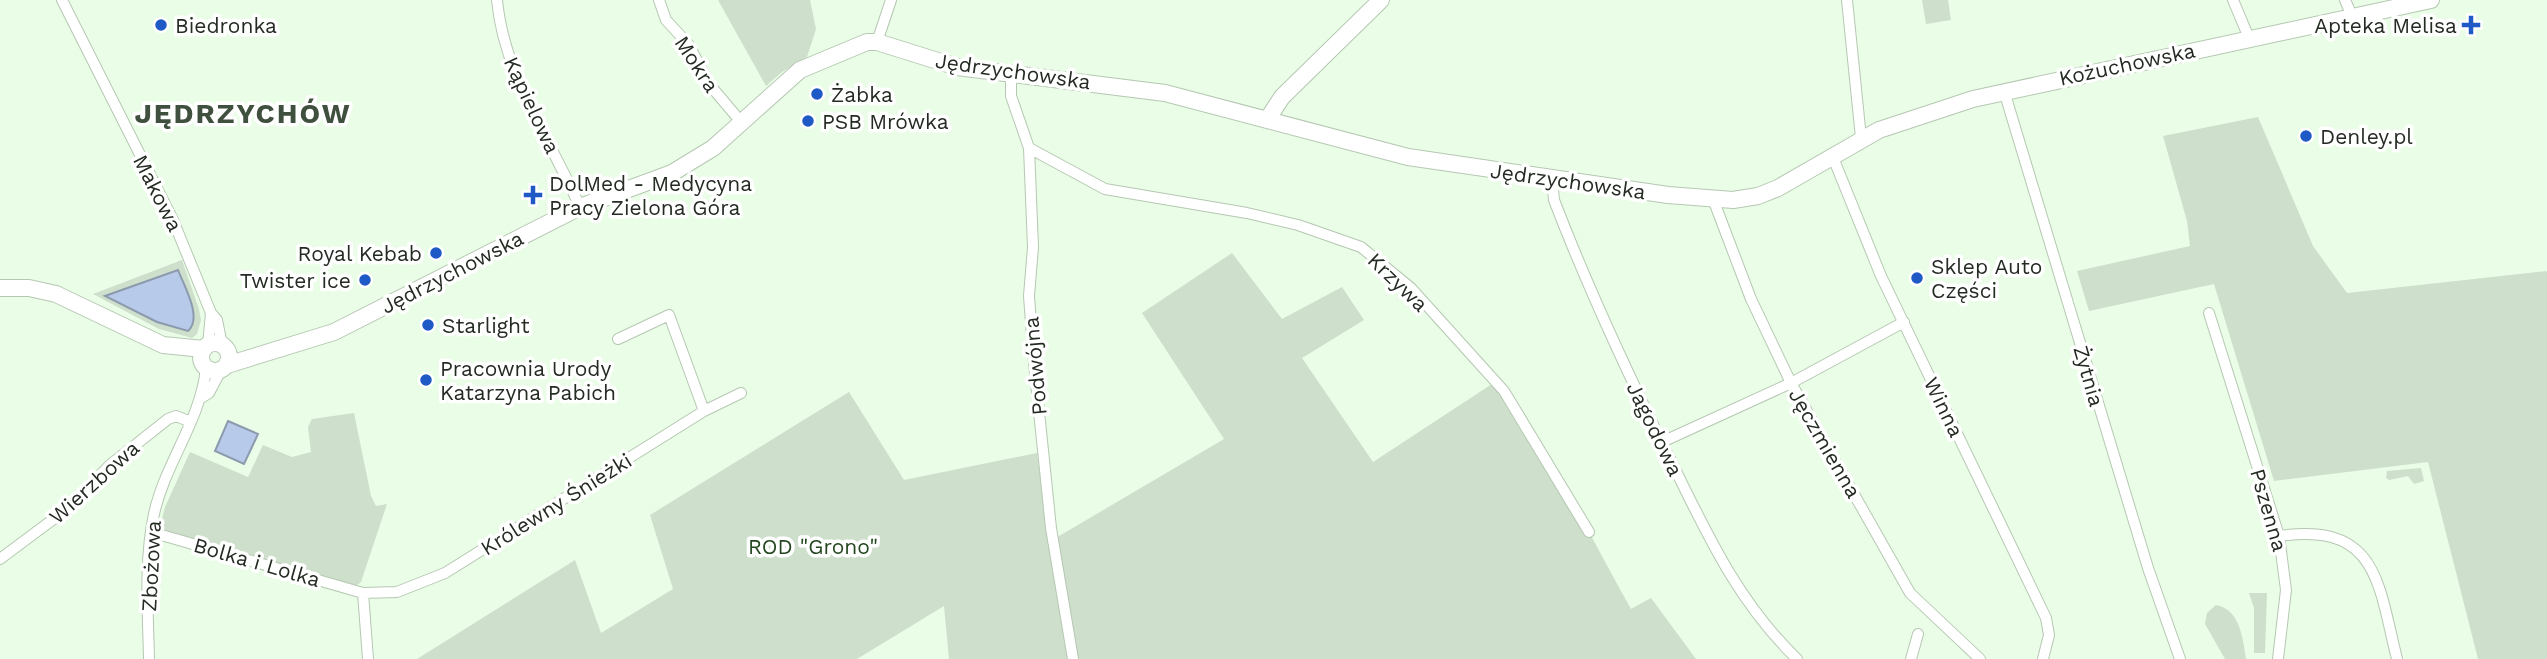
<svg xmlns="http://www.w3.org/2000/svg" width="2547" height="659" viewBox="0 0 2547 659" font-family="'Work Sans',sans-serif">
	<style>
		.green { fill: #cedfcc }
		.water { fill: #b8cae9; stroke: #8c9aae; stroke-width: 2 }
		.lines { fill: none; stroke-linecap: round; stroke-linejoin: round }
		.street-casing { stroke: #b5c8b2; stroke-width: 12 }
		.secondary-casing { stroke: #b5c8b2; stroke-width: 18 }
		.street { stroke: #fff; stroke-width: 10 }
		.secondary { stroke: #fff; stroke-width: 16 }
		.poi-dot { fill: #1f59c5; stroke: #fff; stroke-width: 2.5 }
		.labels { text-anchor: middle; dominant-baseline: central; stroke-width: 7; stroke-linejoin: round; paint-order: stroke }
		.poi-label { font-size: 21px; fill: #242b23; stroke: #fff; text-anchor: start }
		.street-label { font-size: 21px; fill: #242b23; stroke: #fff }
		.park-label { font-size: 21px; fill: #22461d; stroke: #fff }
		.district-label { font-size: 28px; font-weight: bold; letter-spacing: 2px; fill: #40503e; stroke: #fff }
	</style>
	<rect width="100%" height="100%" fill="#eafde7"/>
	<path class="green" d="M718,0H810L816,29L807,57L782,72L766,86Z
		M1922,0H1948L1951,20L1926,24Z
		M2258,117L2313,246L2347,293L2547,271V659H2478L2428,462L2274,481L2214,284L2089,311L2077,271L2190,246L2187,221L2163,136Z
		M1232,253L1282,319L1342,287L1364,320L1302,358L1373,462L1492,384C1550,450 1588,533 1631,609L1651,598L1696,659H949L944,606L857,659H417L575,560L601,633L673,589L650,515L849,392L904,480L1037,453L1049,542L1224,439L1142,313Z
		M182,260L199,309L201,320L197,334L192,338L159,329L93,294Z
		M354,413L371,496L376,506L387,504L361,582L355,587L164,530L161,523L165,507L190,452L248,477L263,445L292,457L311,452L308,427L312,419Z
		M2421,468L2424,481L2414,484L2408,476L2389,480L2386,478L2387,471Z
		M2249,593H2267L2265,653H2254V608Z
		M2216,605C2240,609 2243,639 2246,659H2225L2205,624L2207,613Z"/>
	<path class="water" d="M178,270C184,286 203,318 188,331L157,322L105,296Z
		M228,421L258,434L244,464L215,451Z"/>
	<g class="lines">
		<defs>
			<path id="street" d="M62,0L173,220L211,313L217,320L222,345
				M497,0C504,75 550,139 580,207
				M659,0L666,20L689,45L709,84L742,123
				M1847,0L1861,138
				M2233,0L2249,38
				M2345,0L2352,16
				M877,42L891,0
				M1011,75V96L1029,148L1033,247L1029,296L1034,363L1051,528L1073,659
				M2004,91L2148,568L2180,659
				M1029,148L1105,189L1247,213L1298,225L1361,247L1411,288L1504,391L1589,532
				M1832,155L1881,276L2046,618L2049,635L2043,659
				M1552,179L1554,200C1587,286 1626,370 1667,453C1705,529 1735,599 1797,659
				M1713,199L1751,299L1791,383L1910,593L1980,659
				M2209,313L2279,536L2286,590L2278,659
				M618,339L669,315L704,411
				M208,345L211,313
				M201,398L209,393L221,370
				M1662,442L1791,383L1904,322
				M151,532L363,593L397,592L445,573L704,411L741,393
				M2279,536C2378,522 2378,583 2397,659
				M0,559L67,509L110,465L168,419L176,416L191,422
				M363,593L368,659
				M149,659C148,612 144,560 154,514C165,463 201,420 206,368
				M1911,659L1918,634"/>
			<path id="secondary" d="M1267,120L1282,97L1381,0
				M0,288H29L56,294L163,345L204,349
				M201 357a14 14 0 1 1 28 0a14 14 0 1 1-28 0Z
				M227,365L334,332L580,207L672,173L713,148L800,70L867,42H877L957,67L1165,93L1408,157L1668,195L1733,200L1758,196L1778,188L1879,130L1973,99L2431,0"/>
		</defs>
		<use href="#street" class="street-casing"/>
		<use href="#secondary" class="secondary-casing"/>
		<use href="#street" class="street"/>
		<use href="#secondary" class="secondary"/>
	</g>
	<g class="poi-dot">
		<circle cx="161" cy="25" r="7"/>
		<path d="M2467.5 14.5h7v7h7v7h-7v7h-7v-7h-7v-7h7z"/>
		<circle cx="817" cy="94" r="7"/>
		<circle cx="808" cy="121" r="7"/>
		<circle cx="2306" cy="136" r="7"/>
		<path d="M529.5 184.5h7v7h7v7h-7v7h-7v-7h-7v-7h7z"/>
		<circle cx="436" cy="253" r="7"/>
		<circle cx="1917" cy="278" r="7"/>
		<circle cx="365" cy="280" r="7"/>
		<circle cx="428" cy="325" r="7"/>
		<circle cx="426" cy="380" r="7"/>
	</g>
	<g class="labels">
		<g class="poi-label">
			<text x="175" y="25">Biedronka</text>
			<text x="2457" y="25" text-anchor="end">Apteka Melisa</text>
			<text x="831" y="94">Żabka</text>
			<text x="822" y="121">PSB Mrówka</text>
			<text x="2320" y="136">Denley.pl</text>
			<text x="549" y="183">DolMed - Medycyna<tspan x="549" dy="24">Pracy Zielona Góra</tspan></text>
			<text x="422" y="253" text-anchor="end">Royal Kebab</text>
			<text x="1931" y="266">Sklep Auto<tspan x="1931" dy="24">Części</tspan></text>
			<text x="351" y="280" text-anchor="end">Twister ice</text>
			<text x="442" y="325">Starlight</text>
			<text x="440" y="368">Pracownia Urody<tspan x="440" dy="24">Katarzyna Pabich</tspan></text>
		</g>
		<g class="street-label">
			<text transform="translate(697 64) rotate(57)">Mokra</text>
			<text transform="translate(2127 64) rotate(-12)">Kożuchowska</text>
			<text transform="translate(1013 71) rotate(8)">Jędrzychowska</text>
			<text transform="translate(532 105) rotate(65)">Kąpielowa</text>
			<text transform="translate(1568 181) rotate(8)">Jędrzychowska</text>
			<text transform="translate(158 193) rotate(63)">Makowa</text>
			<text transform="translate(452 272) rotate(-27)">Jędrzychowska</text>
			<text transform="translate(1398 282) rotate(44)">Krzywa</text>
			<text transform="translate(1035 366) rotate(-95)">Podwójna</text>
			<text transform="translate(2089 376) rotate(74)">Żytnia</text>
			<text transform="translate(1944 407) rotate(64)">Winna</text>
			<text transform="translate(1655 429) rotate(64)">Jagodowa</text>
			<text transform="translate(1825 443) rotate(60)">Jęczmienna</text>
			<text transform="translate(94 482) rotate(-42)">Wierzbowa</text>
			<text transform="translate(556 504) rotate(-32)">Królewny Śnieżki</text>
			<text transform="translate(2269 510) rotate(74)">Pszenna</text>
			<text transform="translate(257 562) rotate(16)">Bolka i Lolka</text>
			<text transform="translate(151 566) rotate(-87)">Zbożowa</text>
		</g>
		<g class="park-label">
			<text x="813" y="546">ROD "Grono"</text>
		</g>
		<g class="district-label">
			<text x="243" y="113">JĘDRZYCHÓW</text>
		</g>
	</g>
</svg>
